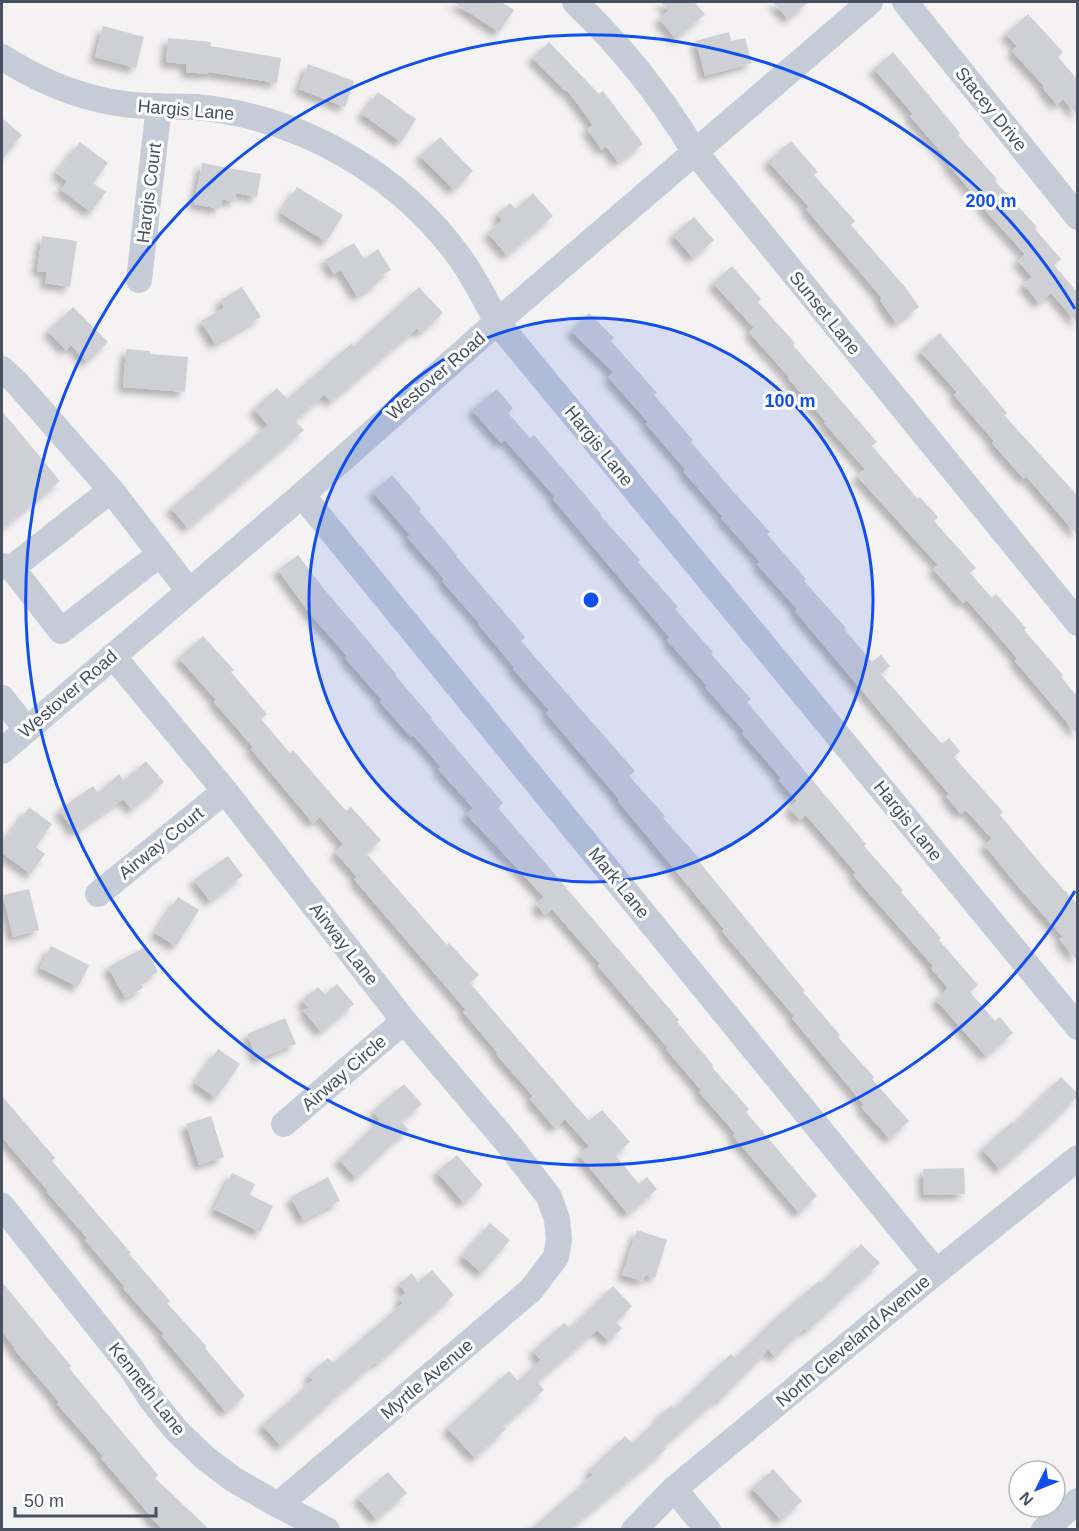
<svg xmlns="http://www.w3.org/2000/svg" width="1079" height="1531" viewBox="0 0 1079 1531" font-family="Helvetica,sans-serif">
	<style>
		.building { fill: #ced0d6; filter: url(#shadow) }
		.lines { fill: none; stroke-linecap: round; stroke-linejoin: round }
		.minor { stroke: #c5ccd7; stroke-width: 26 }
		.ring { fill: none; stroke: #104ef0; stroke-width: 3 }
		.labels { text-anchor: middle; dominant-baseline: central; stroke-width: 6; stroke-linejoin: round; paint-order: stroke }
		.street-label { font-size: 18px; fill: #485161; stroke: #fff }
		.centre { fill: #104ef0; stroke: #fff; stroke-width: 3 }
		.ring-label { font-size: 18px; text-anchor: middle; font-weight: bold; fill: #104ef0; stroke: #fff; stroke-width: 6; stroke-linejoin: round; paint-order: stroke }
	</style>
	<defs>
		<filter id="shadow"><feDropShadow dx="-5.5" dy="5.5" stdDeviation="3" flood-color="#0004"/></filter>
	</defs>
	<rect width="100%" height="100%" fill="#f4f2f2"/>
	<path class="building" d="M453,2H501L514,10L499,32Z
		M661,2H694L705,14L676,39L659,19L669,11Z
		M773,2H809L788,19Z
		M1028,14L1063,52L1058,57L1077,79V115L1063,99L1057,105L1043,88L1044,86L1012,51L1017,46L1006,34Z
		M103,26L144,37L136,68L95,57Z
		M729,32L731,41L745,38L752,63L705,76L696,41Z
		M168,38L211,42L210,46L281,58L277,83L208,72V74L186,72V64L166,62Z
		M549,42L599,94L603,91L643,144L618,162L606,146L602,150L587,129L593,125L567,90L565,91L532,58Z
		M893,52L960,133L958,135L997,179L995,181L1037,227L1035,229L1061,259L1054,265L1077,292V323L1051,293L1039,303L1023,284L1032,277L1018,261L1025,254L984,209L985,208L948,164L950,162L910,116L913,114L874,69Z
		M308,64L354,81L345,107L299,89Z
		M378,92L416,119L401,142L362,114Z
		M2,118L22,135L2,159Z
		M440,137L473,171L454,190L420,156Z
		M791,141L818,172L814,175L855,221L851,225L905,287L919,307L896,323L880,300L882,298L806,209L809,207L768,161Z
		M80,142L108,163L93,183L106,192L91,212L61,190L67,181L56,173Z
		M202,163L261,174L257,197L236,193L235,202L222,199L220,209L194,204Z
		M297,187L343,215L326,242L281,213Z
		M533,193L553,216L507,255L488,233L502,220L497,214L510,203L516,209Z
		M694,217L714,240L693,258L673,235Z
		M42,236L77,241L70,287L45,283L47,272L37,271Z
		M354,243L364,259L378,249L391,270L377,278L379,282L357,296L341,270L334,274L325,260Z
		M732,266L761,299L758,302L795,343L793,345L877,442L872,446L918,499L920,497L938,517L934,521L976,568L970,573L992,598L996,594L1026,628L1024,630L1063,675L1061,677L1077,696V734L1015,661L1017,658L967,600L963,603L933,569L938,565L857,476L865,469L824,423L826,422L788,378L789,377L749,332L754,328L713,283Z
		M242,287L261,317L215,344L201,321L224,308L220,300Z
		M419,287L443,313L421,333L417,328L331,402L324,395L295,421L304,430L188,528L171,508L268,425L254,409L277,388L287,399L352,343L354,346Z
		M73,307L108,342L87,362L71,345L66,350L48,331Z
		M589,313L614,338L611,341L657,393L654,395L693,440L691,442L730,488L770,532L767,534L806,579L804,581L846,628L844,629L872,662L881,655L890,666L881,674L942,744L949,738L960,751L954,757L1003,812L1000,815L1046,870L1077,904V960L1059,939L1063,937L1022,891L984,845L992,839L966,810L961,814L946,796L949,794L795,611L797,609L757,564L760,562L721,518L723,517L683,471L685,469L646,424L648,422L608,377L613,372L571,331Z
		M940,333L1007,413L1004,415L1077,495V535L1026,476L1024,479L992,443L994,441L954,395L957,392L920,351Z
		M126,349L150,351V354L188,357L185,392L123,387Z
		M497,389L513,408L508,413L530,438L534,435L601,514L600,515L640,560L638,562L678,607L675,609L713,652L711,654L751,699L747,702L866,844L864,846L903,890L901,892L941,938L939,940L978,985L970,992L995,1021L1000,1017L1013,1033L986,1056L936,1000L948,988L931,968L933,966L853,875L856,873L806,815L800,820L789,808L797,801L779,780L781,778L742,733L744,731L705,687L707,686L667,640L670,638L553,499L555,497L505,440L501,443L472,410Z
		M2,411L60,481L2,529Z
		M392,475L421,509L419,511L457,555L456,556L525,637L521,641L635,771L629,776L665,816L663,818L699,858L697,859L805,991L803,992L840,1035L838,1037L874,1077L872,1079L909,1121L890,1139L861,1107L864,1105L792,1018L794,1016L722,931L724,929L618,801L619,799L546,713L549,710L513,669L514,667L478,624L479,623L442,581L444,579L407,537L410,535L373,492Z
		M298,555L324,589L396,674L395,675L432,718L431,719L503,803L498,808L679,1020L677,1022L713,1065L712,1067L749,1109L746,1112L817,1196L799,1213L733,1136L735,1133L699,1092L701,1090L666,1049L668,1048L598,966L600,964L552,909L545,915L536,904L544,897L466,814L473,808L438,769L441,767L413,735L411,737L380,702L382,700L345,658L347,656L311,615L278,570Z
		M203,636L234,670L231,672L267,714L261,719L290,753L293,750L346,811L351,807L381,840L366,853L447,945L449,943L479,975L470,983L516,1037L589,1121L602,1110L630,1142L615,1155L639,1184L647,1177L657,1189L628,1214L579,1155L589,1146L565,1119L555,1128L530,1099L533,1096L496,1054L498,1053L463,1012L466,1010L354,879L357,877L335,852L343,844L320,817L313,823L251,749L253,747L214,702L216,700L179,658Z
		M146,761L164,782L132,809L123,799L75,832L59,810L93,786L98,793L119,774L124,780Z
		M29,807L52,824L36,847L45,854L31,874L2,853V845Z
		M228,856L243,876L210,901L194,880Z
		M29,889L39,930L13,937L3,895Z
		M178,897L199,910L176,946L155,933Z
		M51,946L89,965L78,987L40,968Z
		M145,947L158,972L140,982L143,988L125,998L108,967Z
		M337,984L354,1004L321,1032L303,1010L309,1008L302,1000L318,987L325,994Z
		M285,1018L296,1044L257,1059L247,1034Z
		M218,1049L240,1064L216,1098L195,1083Z
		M1061,1077L1077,1093V1097L1046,1128L1000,1169L982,1149L1012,1122L1014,1124Z
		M404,1084L422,1104L401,1121L409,1130L397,1139L356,1178L339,1160L380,1120L373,1111Z
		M2,1096L55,1158L52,1161L131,1253L129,1254L170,1301L167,1303L207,1347L205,1348L245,1396L226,1412L162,1336L164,1334L123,1288L125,1287L85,1240L87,1238L47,1192L48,1191L2,1137Z
		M211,1116L224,1157L199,1165L186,1124Z
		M457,1155L483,1185L464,1203L437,1172Z
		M964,1168L965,1194L924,1195L923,1169Z
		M232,1173L255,1184L250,1195L273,1206L260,1232L214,1209Z
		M328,1177L340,1201L303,1220L291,1197Z
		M490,1223L510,1240L482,1273L462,1256Z
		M637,1230L667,1240L655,1278L645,1275L643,1281L622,1275Z
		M861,1244L880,1263L807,1331L805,1328L775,1357L768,1350L719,1401L717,1399L664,1446L666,1449L569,1530H530L593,1475L589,1471L625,1436L632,1443L659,1419L658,1417L671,1405L674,1408L731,1354L735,1358L777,1317L819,1281L821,1283Z
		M432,1270L454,1295L377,1364L375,1362L281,1446L262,1425L313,1380L308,1375L328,1358L333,1363L403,1303L399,1298L406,1293L399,1284L412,1273L418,1282Z
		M2,1282L71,1366L69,1368L158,1475L155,1478L210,1530H163L148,1515L149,1514L101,1458L103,1456L57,1404L59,1402L14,1349L15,1348L2,1332Z
		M613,1286L632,1306L616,1322L622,1328L609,1341L597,1330L537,1382L544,1390L503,1426L506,1429L475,1458L447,1428L509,1371L518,1381L541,1360L533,1351L564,1323L570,1328Z
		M773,1469L802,1501L781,1520L752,1488Z
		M388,1472L407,1493L376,1519L358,1498Z"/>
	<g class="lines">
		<path class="minor" d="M575,2C624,49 659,94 695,152L1078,623
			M905,2L1078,217
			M2,57C42,83 84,100 132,105C154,107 175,106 196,107C301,117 400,174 461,259C475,279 486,301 497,322L1078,1027
			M139,280L159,106
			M2,369L17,383L111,490L189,591
			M302,495L936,1272
			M2,566L12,568L61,631L160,554
			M12,568L111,490
			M113,656L225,791L404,1021L511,1147L549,1197L557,1219L559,1240L556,1257L531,1290L278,1505
			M2,698L27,730
			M2,751L302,495L497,322L870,2
			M98,894L225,791
			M284,1124L404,1021
			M2,1206L131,1368L151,1399L176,1430L205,1458L233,1479L278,1505L327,1530
			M674,1489L708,1530
			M634,1530L674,1489L936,1272L1078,1158
			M1044,1530L1078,1501"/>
	</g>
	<circle cx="591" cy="600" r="282" fill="#104ef0" fill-opacity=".12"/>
	<g class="ring">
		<circle cx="591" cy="600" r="282"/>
		<path d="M1075 891A565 565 0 1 1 1075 309"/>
	</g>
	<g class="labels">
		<g class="street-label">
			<text transform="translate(991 109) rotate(51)">Stacey Drive</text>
			<text transform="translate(186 110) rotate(5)">Hargis Lane</text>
			<text transform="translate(149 193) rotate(-83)">Hargis Court</text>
			<text transform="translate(825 313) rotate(51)">Sunset Lane</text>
			<text transform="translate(436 376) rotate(-41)">Westover Road</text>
			<text transform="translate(599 446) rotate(51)">Hargis Lane</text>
			<text transform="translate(68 694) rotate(-41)">Westover Road</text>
			<text transform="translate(908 821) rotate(51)">Hargis Lane</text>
			<text transform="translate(161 843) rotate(-39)">Airway Court</text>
			<text transform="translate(619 883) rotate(51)">Mark Lane</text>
			<text transform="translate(344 944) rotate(52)">Airway Lane</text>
			<text transform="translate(344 1073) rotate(-41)">Airway Circle</text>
			<text transform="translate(853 1341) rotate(-40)">North Cleveland Avenue</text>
			<text transform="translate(427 1379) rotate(-40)">Myrtle Avenue</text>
			<text transform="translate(147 1389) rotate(52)">Kenneth Lane</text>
		</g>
	</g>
	<circle cx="591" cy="600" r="9" class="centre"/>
	<g class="ring-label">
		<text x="991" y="207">200 m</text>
		<text x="790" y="407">100 m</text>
	</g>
	<rect width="1079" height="1531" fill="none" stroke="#485161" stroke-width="6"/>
	<g transform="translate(1037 1489) rotate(227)"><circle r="28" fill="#ffffff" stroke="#b6b9c0" stroke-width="1.5"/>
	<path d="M0-4.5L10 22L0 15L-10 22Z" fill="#104ef0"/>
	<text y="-9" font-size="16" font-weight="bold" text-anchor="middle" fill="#485161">N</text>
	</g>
	<path d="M15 1507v9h141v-9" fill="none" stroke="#485161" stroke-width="3"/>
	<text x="24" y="1507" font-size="18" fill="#485161" stroke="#ffffff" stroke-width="4.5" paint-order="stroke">50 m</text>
</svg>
